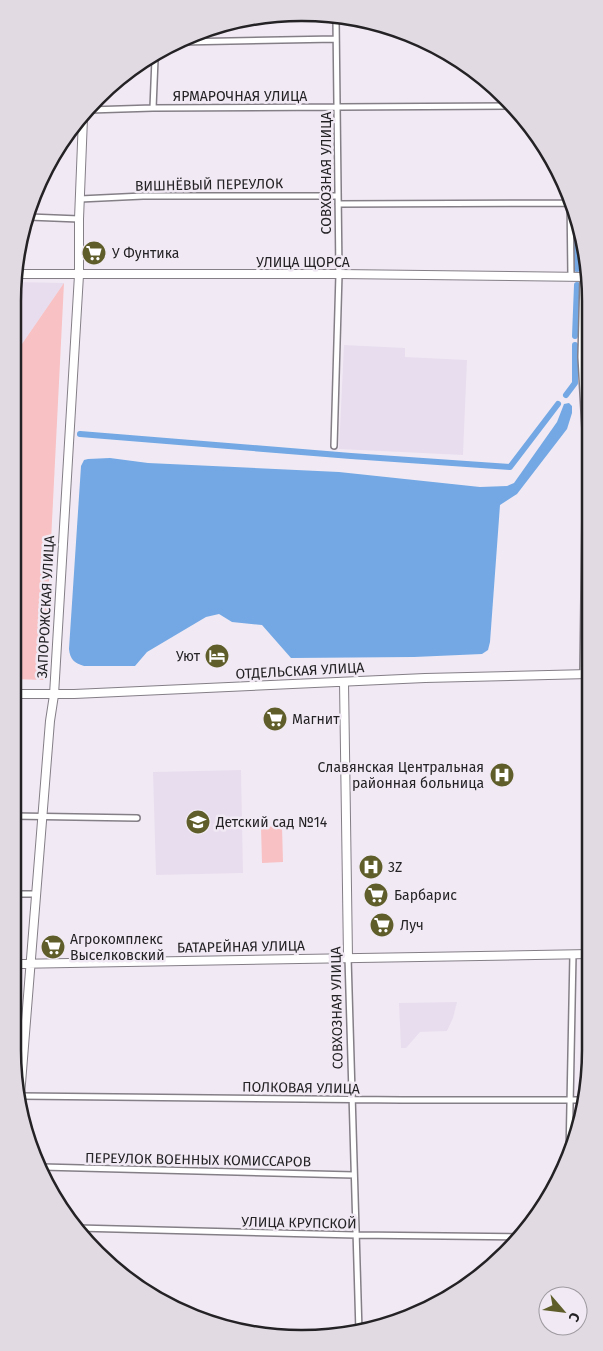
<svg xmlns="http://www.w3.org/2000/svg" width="603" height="1351" viewBox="0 0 603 1351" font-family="'Fira Sans',sans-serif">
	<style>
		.built { fill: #e8ddee }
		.green { fill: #f8c1c3 }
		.water { fill: #73a8e4 }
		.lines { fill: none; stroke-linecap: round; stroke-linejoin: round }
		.canal { stroke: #73a8e4; stroke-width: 6 }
		.street-casing { stroke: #847e87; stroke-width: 8 }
		.secondary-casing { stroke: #847e87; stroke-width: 10 }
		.street { stroke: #fff; stroke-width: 5 }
		.secondary { stroke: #fff; stroke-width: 8 }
		.labels { text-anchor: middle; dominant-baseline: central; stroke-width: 5; stroke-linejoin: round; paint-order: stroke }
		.street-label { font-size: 14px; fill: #242225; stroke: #f1eaf4 }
		.poi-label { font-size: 14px; fill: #242225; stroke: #f1eaf4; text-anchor: start }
		.rim { fill: none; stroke: #242225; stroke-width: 2.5 }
	</style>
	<rect width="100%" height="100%" fill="#f1eaf4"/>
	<path class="built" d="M16,282L64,283L13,357V301Z
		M344,345L405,348V357L467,360L463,455L339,449Z
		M241,770L243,873L156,875L153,772Z
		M457,1002L453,1018L447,1031L420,1032L406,1048H401L399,1003Z"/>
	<path class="green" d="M64,283L44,680L13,679V357Z
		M282,826L283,862L262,863L261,827Z"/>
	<path class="water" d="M569,403L572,406V413L567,429L517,494L500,505L490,642L488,650L482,654L414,657L291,658L262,625L232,622L219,614L206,617L147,652L135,666H84C74,663 70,659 69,649L81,466L84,460L88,459L110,458L148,463L339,472L480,487L507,486L514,483L557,422L564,404Z"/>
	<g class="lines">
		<path class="canal" d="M577,269V222
			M575,336L577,285
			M566,395L575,383V345
			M80,434L351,456L510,467L558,404"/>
		<defs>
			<path id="street" d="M180,42L336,39
				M153,108L155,59
				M89,110L153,108L511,106
				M570,196L571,276
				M80,199L143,196H338
				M338,204L570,203
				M29,217L79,219
				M583,277L581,357L586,446L583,674
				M334,446L339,274L336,19
				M13,816L137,818
				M13,894H36
				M348,957L359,1332
				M20,1096L402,1100H581
				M569,1156L573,954
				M42,1167L354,1175
				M77,1228L356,1235L521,1237"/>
			<path id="secondary" d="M18,274H339L588,277
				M344,682L348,957
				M13,694H74L425,678L589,674
				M13,964L590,954
				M20,1096L50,721L54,695L79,275V219L83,118"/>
		</defs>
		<use href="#street" class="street-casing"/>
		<use href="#secondary" class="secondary-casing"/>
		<use href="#street" class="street"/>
		<use href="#secondary" class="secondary"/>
	</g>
	<defs>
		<symbol id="supermarket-disc" viewBox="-11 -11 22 22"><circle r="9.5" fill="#5f5e2b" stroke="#f1eaf4"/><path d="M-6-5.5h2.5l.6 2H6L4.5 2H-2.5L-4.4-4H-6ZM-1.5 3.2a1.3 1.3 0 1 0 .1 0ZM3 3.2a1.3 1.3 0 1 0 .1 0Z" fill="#fff"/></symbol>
		<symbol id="hotel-disc" viewBox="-11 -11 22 22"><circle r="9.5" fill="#5f5e2b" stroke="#f1eaf4"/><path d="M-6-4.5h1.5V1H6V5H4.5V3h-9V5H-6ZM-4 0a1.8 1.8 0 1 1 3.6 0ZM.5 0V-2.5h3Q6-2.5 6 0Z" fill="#fff"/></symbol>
		<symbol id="hospital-disc" viewBox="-11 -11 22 22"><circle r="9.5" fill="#5f5e2b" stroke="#f1eaf4"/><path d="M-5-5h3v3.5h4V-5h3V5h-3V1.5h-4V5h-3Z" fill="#fff"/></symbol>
		<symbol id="school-disc" viewBox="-11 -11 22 22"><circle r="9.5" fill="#5f5e2b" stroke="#f1eaf4"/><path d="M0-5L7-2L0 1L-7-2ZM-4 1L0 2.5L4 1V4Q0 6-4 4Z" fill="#fff"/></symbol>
	</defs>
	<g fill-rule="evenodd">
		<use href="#supermarket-disc" x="80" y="239" width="28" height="28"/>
		<use href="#hotel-disc" x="203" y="642" width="28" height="28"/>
		<use href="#supermarket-disc" x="261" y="705" width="28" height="28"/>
		<use href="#hospital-disc" x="488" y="761" width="28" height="28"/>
		<use href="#school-disc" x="184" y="808" width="28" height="28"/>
		<use href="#hospital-disc" x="357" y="853" width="28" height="28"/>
		<use href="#supermarket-disc" x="362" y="881" width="28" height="28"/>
		<use href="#supermarket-disc" x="368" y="911" width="28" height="28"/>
		<use href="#supermarket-disc" x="39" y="933" width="28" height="28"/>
	</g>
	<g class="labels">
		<g class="street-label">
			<text x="240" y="96">ЯРМАРОЧНАЯ УЛИЦА</text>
			<text transform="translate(326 173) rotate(-90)">СОВХОЗНАЯ УЛИЦА</text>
			<text transform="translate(209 185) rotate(-1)">ВИШНЁВЫЙ ПЕРЕУЛОК</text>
			<text x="303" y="262">УЛИЦА ЩОРСА</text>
			<text transform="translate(46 607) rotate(-87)">ЗАПОРОЖСКАЯ УЛИЦА</text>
			<text transform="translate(300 671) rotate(-3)">ОТДЕЛЬСКАЯ УЛИЦА</text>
			<text transform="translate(241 947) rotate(-1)">БАТАРЕЙНАЯ УЛИЦА</text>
			<text transform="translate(337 1008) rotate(-91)">СОВХОЗНАЯ УЛИЦА</text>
			<text transform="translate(301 1088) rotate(1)">ПОЛКОВАЯ УЛИЦА</text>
			<text transform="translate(198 1160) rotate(1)">ПЕРЕУЛОК ВОЕННЫХ КОМИССАРОВ</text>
			<text transform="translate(299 1223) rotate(1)">УЛИЦА КРУПСКОЙ</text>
		</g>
		<g class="poi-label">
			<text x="112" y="253">У Фунтика</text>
			<text x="200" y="656" text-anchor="end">Уют</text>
			<text x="292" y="719">Магнит</text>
			<text x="484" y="767" text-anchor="end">Славянская Центральная<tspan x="484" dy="16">районная больница</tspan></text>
			<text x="216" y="822">Детский сад №14</text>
			<text x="388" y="867">3Z</text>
			<text x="394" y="895">Барбарис</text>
			<text x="400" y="925">Луч</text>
			<text x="70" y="939">Агрокомплекс<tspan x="70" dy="16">Выселковский</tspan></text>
		</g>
	</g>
	<path d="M0 0H603V1351H0ZM301 21H302A280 280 0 0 1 582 301V1050A280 280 0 0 1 302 1330H301A280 280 0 0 1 21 1050V301A280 280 0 0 1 301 21Z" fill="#e1dae3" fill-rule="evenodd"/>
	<path class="rim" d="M301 21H302A280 280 0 0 1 582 301V1050A280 280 0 0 1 302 1330H301A280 280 0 0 1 21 1050V301A280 280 0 0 1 301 21Z"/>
	<g transform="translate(563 1311) rotate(118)"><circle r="24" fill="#f1eaf4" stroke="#9f9aa1"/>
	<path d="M0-4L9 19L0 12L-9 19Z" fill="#5f5e2b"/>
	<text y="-8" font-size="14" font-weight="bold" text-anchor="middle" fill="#242225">С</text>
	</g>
</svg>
